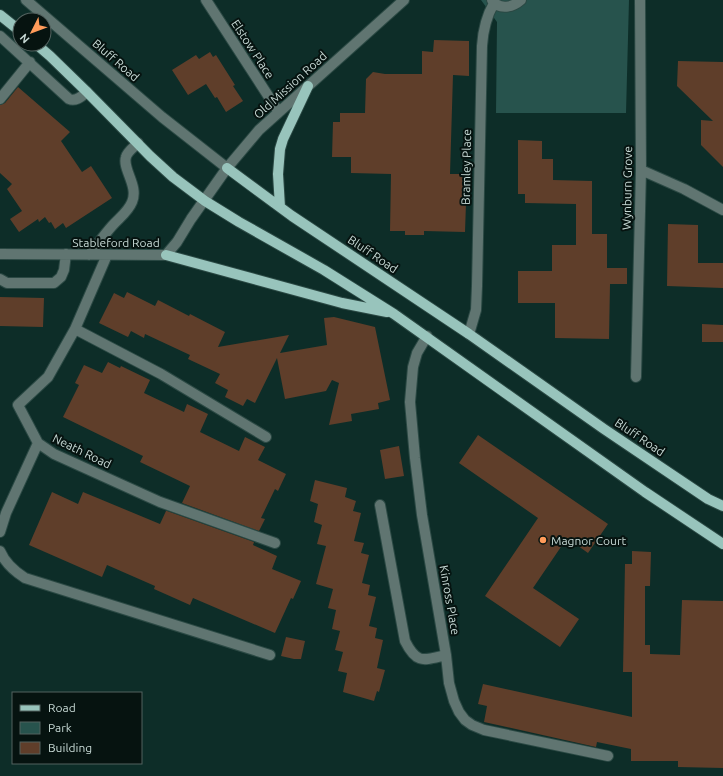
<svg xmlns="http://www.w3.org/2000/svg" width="723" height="776" viewBox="0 0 723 776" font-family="Ubuntu,sans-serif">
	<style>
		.green { fill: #27534d }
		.building { fill: #5f3e2a }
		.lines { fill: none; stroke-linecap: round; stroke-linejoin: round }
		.minor-casing { stroke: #2b4944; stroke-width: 12 }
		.major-casing { stroke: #2b4944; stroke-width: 12 }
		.minor { stroke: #607571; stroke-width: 10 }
		.major { stroke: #98c4bc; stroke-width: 10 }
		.poi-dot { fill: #ff9b5a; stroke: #061310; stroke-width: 1.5 }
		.labels { text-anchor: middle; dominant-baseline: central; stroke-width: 4; stroke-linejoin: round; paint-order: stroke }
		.street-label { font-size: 12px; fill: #c7d9d5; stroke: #061310 }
		.poi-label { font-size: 12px; fill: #c7d9d5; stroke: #061310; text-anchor: start }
	</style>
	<rect width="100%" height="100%" fill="#0d2d28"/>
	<path class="green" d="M481,0H629L626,113H496L497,22Z"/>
	<path class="building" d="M434,40L469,41V76L453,75L450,174H467L465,232L424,231V235H405V231H390L391,174L351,173V157H332L333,122H340V113H365L366,79L373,72L385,74H422V51L433,52Z
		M210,52L213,57L216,55L235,85L233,86L243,101L226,112L217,97L215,98L206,84L188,95L172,70L196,55L199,59Z
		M678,61L723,62V167L701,145V120L713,121L677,86Z
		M18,87L70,132L61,141L82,172L91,166L112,198L66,228L63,223L55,229L51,222L49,223L45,217L39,222L38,219L19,232L10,219L22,211L7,189L12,184L0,173V105L5,103Z
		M518,140L542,141V159H553V180L592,181V234H607V268H627V284H610L609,339L555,338V303H518V271H552V245H576V204L525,203V194H518Z
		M668,224L698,225V263H723V288L667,286Z
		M127,292L155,306L158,300L189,316L190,314L225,332L218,347L289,335L280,353L327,345L324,318L334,317L375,327L390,400L378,403L379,409L351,414L352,421L329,425L339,383L332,380L326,391L285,399L277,358L255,403L247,399L243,406L225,397L228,390L215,383L220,374L188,359L190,355L145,334L144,338L131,331L128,337L99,323L114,293L124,298Z
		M0,297L44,298L43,327L0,326Z
		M702,324L723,325V342H702Z
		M108,362L120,368L121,366L150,380L144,393L184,412L187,404L208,414L200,432L239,451L245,437L265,447L258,460L286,474L278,491L275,489L261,518L265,519L259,531L182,503L190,486L140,462L143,456L63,417L79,385L75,383L84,365L102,373Z
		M478,435L608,524L588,553L567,538L533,588L579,619L560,647L485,596L538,518L459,463Z
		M399,446L404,476L385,479L380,450Z
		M315,480L347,488L345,497L356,501L353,511L361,513L354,541L364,543L361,553L369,555L362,583L370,585L368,595L376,597L369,626L377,628L375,638L383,640L377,668L385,670L379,692L377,691L374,701L343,692L347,673L338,671L343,652L335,650L340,631L332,629L336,610L328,608L333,589L316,584L326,546L317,544L322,525L314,522L318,504L310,501Z
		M52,492L78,504L83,492L160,524L166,511H167L254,542L253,545L277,556L272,569L301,581L293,599L291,598L275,633L193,598L190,605L154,589L155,586L107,565L102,577L29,545Z
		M632,551L651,552L650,586H645V645H650V654L680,655L682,600L723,601V768L678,767V761H631V749L597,742L596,747L484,722L487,706L478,704L483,684L632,717V672H623L625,564H632Z
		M286,637L305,641L301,659H294L281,656Z"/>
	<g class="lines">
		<defs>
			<path id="minor" d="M26,0L162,117L227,168
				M206,0L278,111
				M492,0C500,11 513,7 521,0
				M0,36L69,99C76,102 82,96 87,92
				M0,99L30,62
				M641,170L684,189L723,210
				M0,254L166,255L177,242L191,219L227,168L259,130L404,0
				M89,255C97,245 104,235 112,226C119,218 128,212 132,202C139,186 122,169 126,157C127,152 134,147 138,143
				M107,255L75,329L48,377L18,405L38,443L54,454L160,502L275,543
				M0,279L7,283H54L61,277L64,270L66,254
				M75,329L161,374L266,437
				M469,334L476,310L477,286L482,46C483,30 486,17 494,3
				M427,336L417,353L413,367L410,402L415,458L422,515L446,655L449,683L454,701L459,712L465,720L472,725L484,730L608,756
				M636,377L641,170L640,0
				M380,505L405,641C417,665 424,660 446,655
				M0,532L6,513L38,443
				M0,551C5,563 14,571 25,578L270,655"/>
			<path id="major" d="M0,15L20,31
				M36,44L50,56L87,92L150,156L173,177L205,201L239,222L324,270L394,314L645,492L723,544
				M227,168L292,216L469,334L604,429L708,499L723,506
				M280,207L278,174L280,149L283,139L308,86
				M166,255L342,303L387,312"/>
		</defs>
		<use href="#minor" class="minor-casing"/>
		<use href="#major" class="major-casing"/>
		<use href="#minor" class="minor"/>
		<use href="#major" class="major"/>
	</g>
	<circle class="poi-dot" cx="543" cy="540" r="4"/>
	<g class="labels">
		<g class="street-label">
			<text transform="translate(253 49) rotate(57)">Elstow Place</text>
			<text transform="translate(116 60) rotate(41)">Bluff Road</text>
			<text transform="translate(290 85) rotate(-42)">Old Mission Road</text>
			<text transform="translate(466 167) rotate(-89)">Bramley Place</text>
			<text transform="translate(627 188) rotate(-89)">Wynburn Grove</text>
			<text x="116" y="242">Stableford Road</text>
			<text transform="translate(373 254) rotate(34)">Bluff Road</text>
			<text transform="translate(640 437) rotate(34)">Bluff Road</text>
			<text transform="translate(82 451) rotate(26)">Neath Road</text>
			<text transform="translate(450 600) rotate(80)">Kinross Place</text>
		</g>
		<g class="poi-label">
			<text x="551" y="540">Magnor Court</text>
		</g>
	</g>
	<rect x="12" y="692" width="130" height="72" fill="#061310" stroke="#53625f"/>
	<rect x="20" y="705" width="20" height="6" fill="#98c4bc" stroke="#53625f"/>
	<text x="48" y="712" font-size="12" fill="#c7d9d5">Road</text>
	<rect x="20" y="722" width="20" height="12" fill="#27534d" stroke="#53625f"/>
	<text x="48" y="732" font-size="12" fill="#c7d9d5">Park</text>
	<rect x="20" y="742" width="20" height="12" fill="#5f3e2a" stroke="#53625f"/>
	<text x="48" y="752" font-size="12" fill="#c7d9d5">Building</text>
	<g transform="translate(32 32) rotate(228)"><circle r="19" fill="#061310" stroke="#53625f"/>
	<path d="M0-3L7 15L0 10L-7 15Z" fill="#ff9b5a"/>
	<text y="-6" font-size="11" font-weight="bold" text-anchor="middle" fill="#c7d9d5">N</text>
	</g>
</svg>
